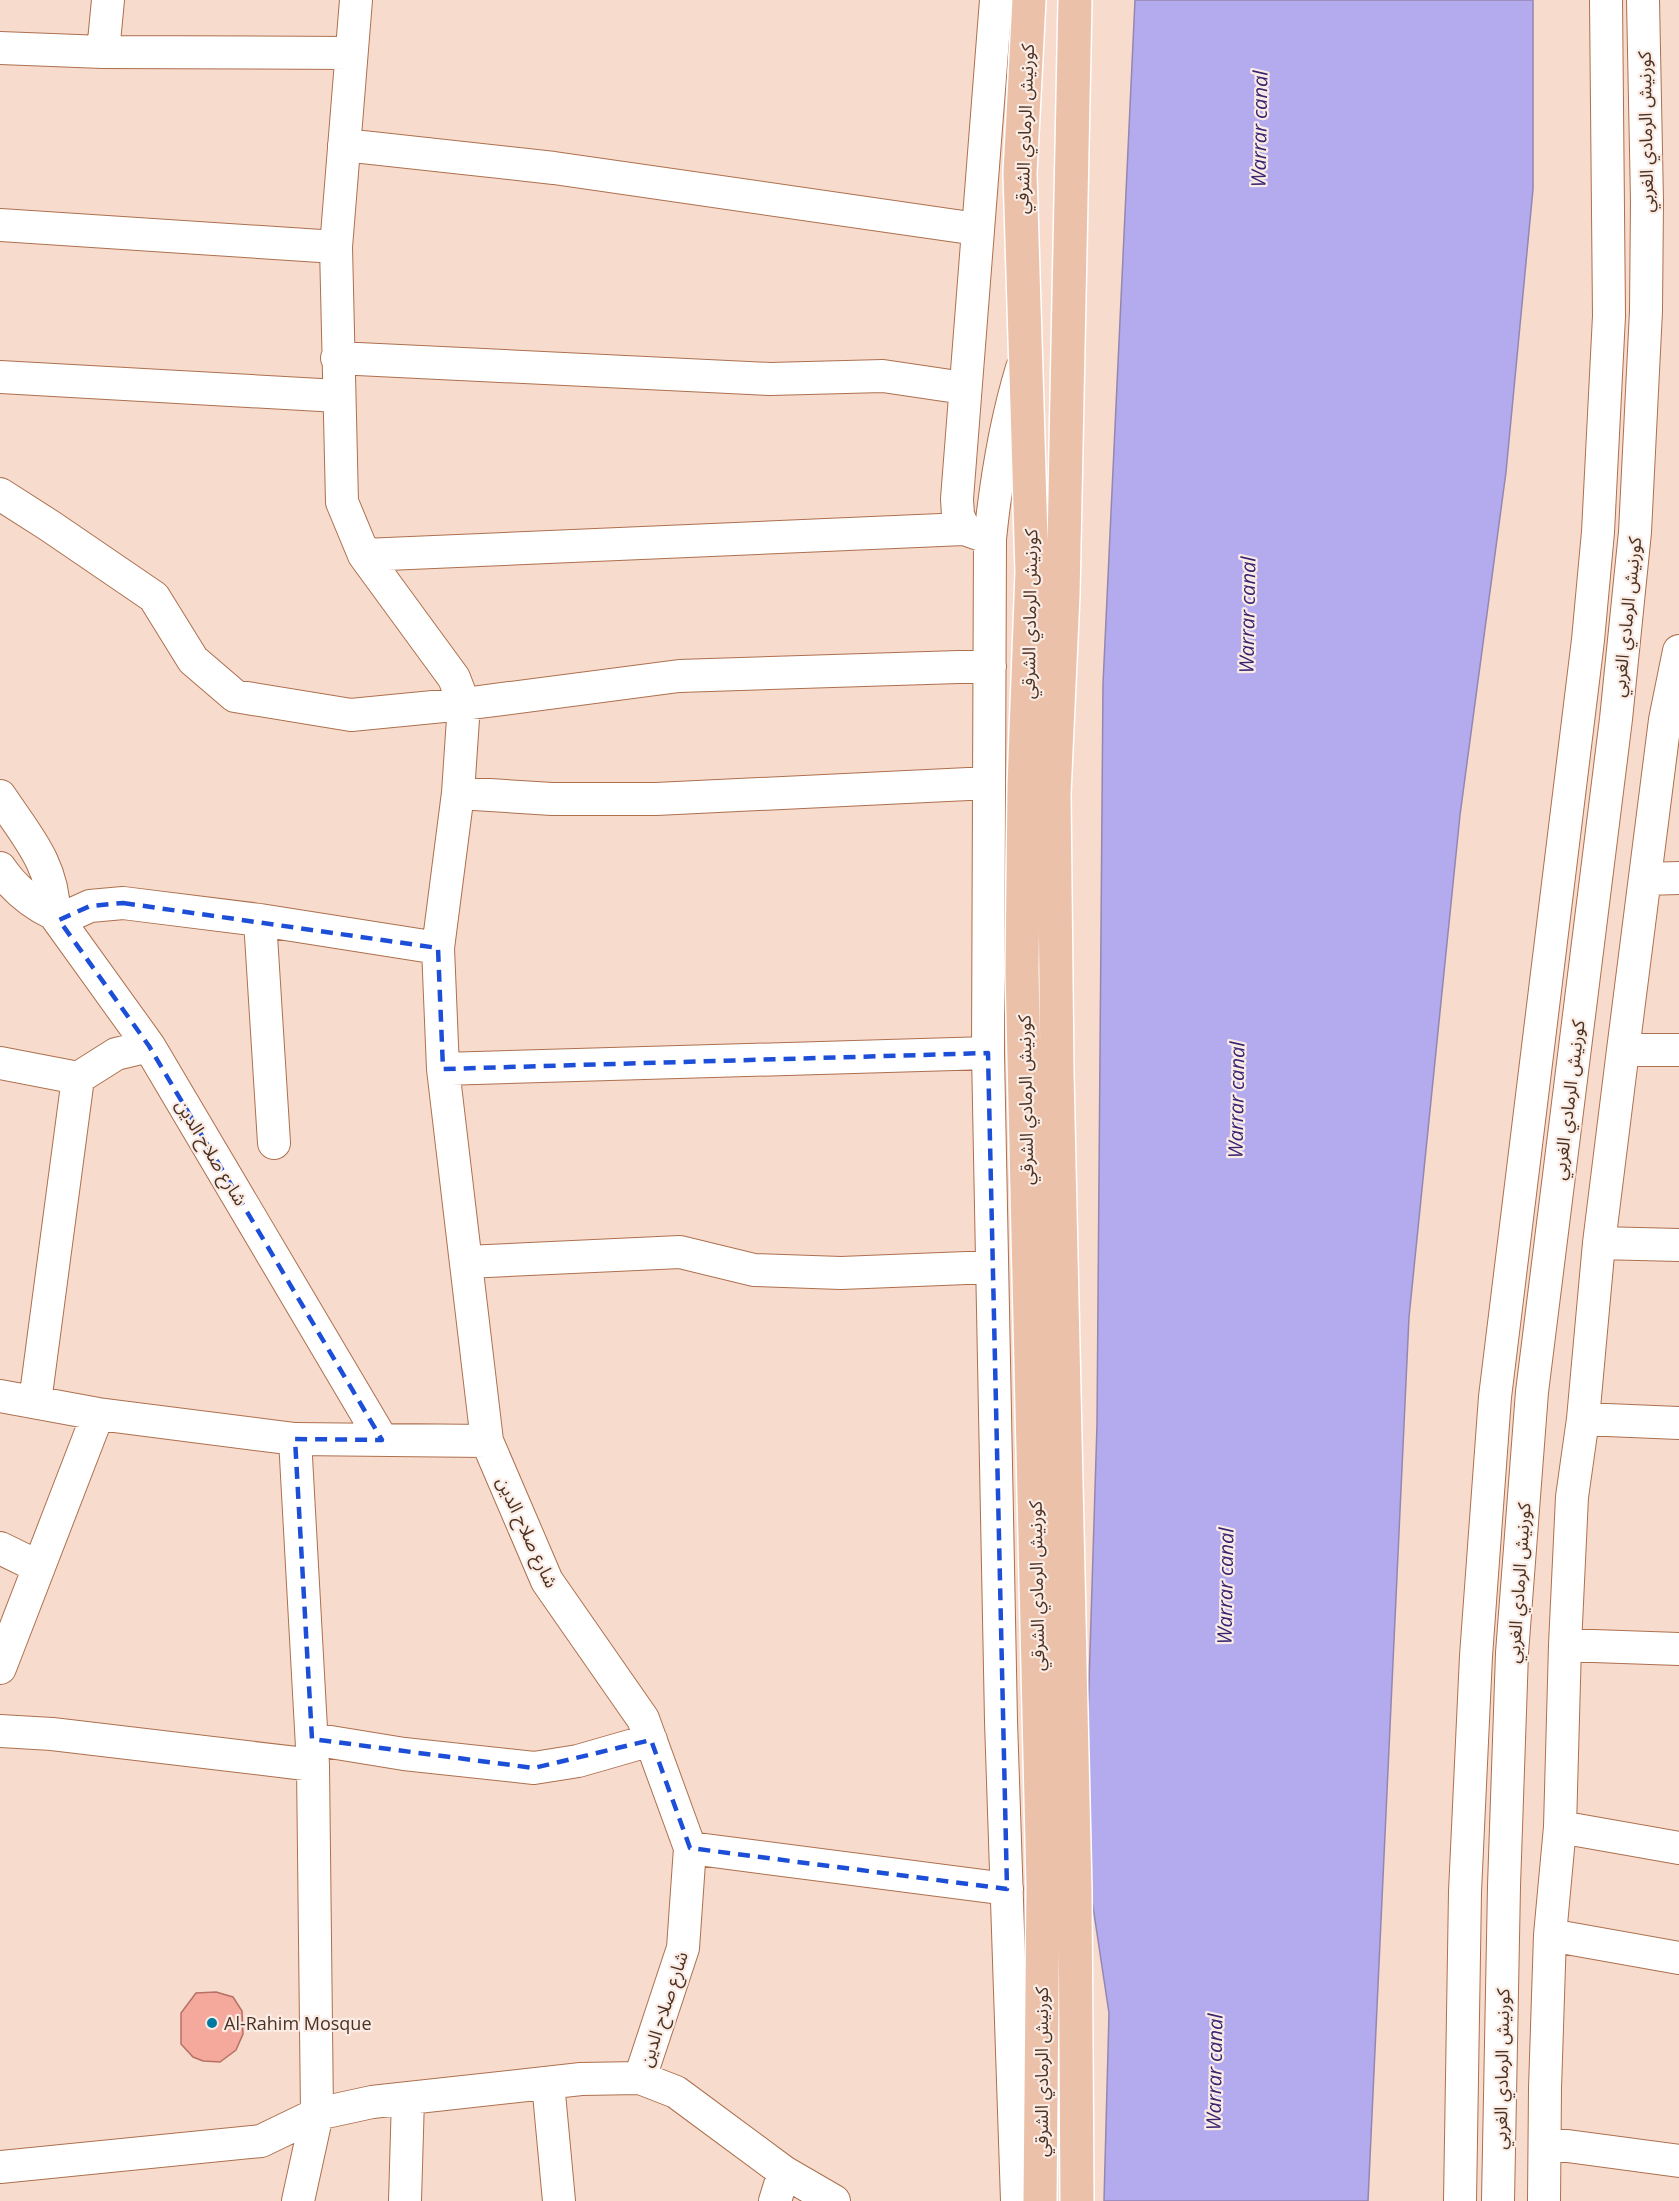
<svg xmlns="http://www.w3.org/2000/svg" width="1679" height="2201" viewBox="0 0 1679 2201" font-family="'Open Sans','Noto Sans Arabic',sans-serif">
	<style>
		.water { fill: #b4abee; stroke: #9486b1; stroke-width: 1.5 }
		.building { fill: #f4a99c; stroke: #b77165; stroke-width: 1.5 }
		.lines { fill: none; stroke-linecap: round; stroke-linejoin: round }
		.minor-casing { stroke: #ad704e; stroke-width: 34 }
		.major-casing { stroke: #fff; stroke-width: 36 }
		.minor { stroke: #fff; stroke-width: 32 }
		.major { stroke: #ebc1aa; stroke-width: 33 }
		.marked { fill: none; stroke: #1d4ed8; stroke-width: 4.5; stroke-dasharray: 12 8; stroke-linejoin: round }
		.poi-dot { fill: #0079a1; stroke: #faece4; stroke-width: 2 }
		.labels { text-anchor: middle; dominant-baseline: central; stroke-width: 4.5; stroke-linejoin: round; paint-order: stroke }
		.street-label { font-size: 18px; fill: #4b3122; stroke: #faece4 }
		.poi-label { font-size: 18px; fill: #4b3122; stroke: #faece4; text-anchor: start }
		.water-label { font-size: 20px; font-style: italic; fill: #382471; stroke: #faece4 }
	</style>
	<rect width="100%" height="100%" fill="#f7dbcd"/>
	<path class="water" d="M1135,0H1533V189L1506,472L1460,815L1409,1317L1368,2201H1104L1109,2013L1084,1847L1097,1424L1103,684Z"/>
	<path class="building" d="M216,1992L233,1997L242,2011L243,2034L236,2050L220,2062L203,2061L193,2057L181,2044V2013L196,1993Z"/>
	<g class="lines">
		<defs>
			<path id="minor" d="M356,0L336,247L342,502L364,555L454,678L464,704L458,793L438,948L443,1069L487,1441L547,1581L643,1719L690,1848L683,1948L640,2078
				M0,48L103,52L351,53
				M103,52L108,0
				M344,145L554,168L977,229
				M0,225L336,247
				M337,358L770,379L883,376L964,388
				M0,377L338,396
				M0,494L50,526L154,597L193,660L235,696L351,715L464,704L679,676L990,666
				M984,536L964,529L958,515L957,499L996,0
				M364,555L964,529
				M458,793L552,799H656L989,783
				M0,796C26,835 54,865 54,914
				M0,868C14,889 31,903 54,914L149,1046L382,1440
				M1645,879L1679,878
				M59,920L90,906L123,903L260,920L438,948
				M260,920L274,1143
				M1623,1050H1679
				M0,1063L78,1078L116,1054L149,1046
				M443,1069L988,1053
				M1599,1243L1679,1245
				M466,1262L680,1252L754,1270L841,1273L992,1267
				M0,1396L98,1414L295,1439L487,1441
				M35,1402L78,1078
				M1583,1419L1679,1423
				M295,1439L313,1765L317,2114L298,2201
				M0,1548L39,1567
				M1565,1645L1679,1649
				M0,1668L98,1414
				M0,1731L52,1734L313,1765
				M312,1739L404,1754L534,1768L578,1761L651,1740
				M1560,1827L1679,1848
				M690,1848L1007,1889
				M1550,1935L1679,1958
				M548,2083L559,2201
				M1545,2143L1679,2161
				M0,2167L261,2141L317,2114L372,2102L581,2079L640,2078L676,2092L784,2172L834,2201
				M405,2201L408,2098
				M775,2201L784,2172
				M1017,2201L1001,1721L988,1053L990,539C996,480 1005,424 1022,368
				M1460,2201L1465,1892L1476,1656L1495,1397L1588,640L1598,532L1609,316L1606,0
				M1498,2201L1504,1886L1512,1653L1532,1392L1616,719L1635,532L1646,311L1647,201L1643,0
				M1544,2201L1545,2089L1550,1935L1560,1827L1565,1645L1572,1497L1583,1419L1599,1243L1623,1050L1665,720L1679,651"/>
			<path id="major" d="M1029,0L1020,173L1032,572L1024,786L1022,972L1043,1886L1040,2201
				M1075,0L1063,595L1054,794L1057,1074L1075,1892L1077,2201"/>
		</defs>
		<use href="#minor" class="minor-casing"/>
		<use href="#major" class="major-casing"/>
		<use href="#minor" class="minor"/>
		<use href="#major" class="major"/>
	</g>
	<path class="marked" d="M123,903L438,948L443,1069L988,1053L1007,1889L690,1848L651,1740L534,1768L312,1739L295,1439L382,1440L149,1046L59,920L90,906Z"/>
	<circle class="poi-dot" cx="212" cy="2023" r="6"/>
	<g class="labels">
		<g class="street-label">
			<text transform="translate(1024 129) rotate(-88)">كورنيش الرمادي الشرقي</text>
			<text transform="translate(1645 132) rotate(-91)">كورنيش الرمادي الغربي</text>
			<text transform="translate(1029 614) rotate(-89)">كورنيش الرمادي الشرقي</text>
			<text transform="translate(1626 617) rotate(-84)">كورنيش الرمادي الغربي</text>
			<text transform="translate(1025 1100) rotate(-91)">كورنيش الرمادي الشرقي</text>
			<text transform="translate(1568 1100) rotate(-83)">كورنيش الرمادي الغربي</text>
			<text transform="translate(212 1152) rotate(59)">شارع صلاح الدين</text>
			<text transform="translate(528 1532) rotate(65)">شارع صلاح الدين</text>
			<text transform="translate(1518 1583) rotate(-86)">كورنيش الرمادي الغربي</text>
			<text transform="translate(1036 1586) rotate(-91)">كورنيش الرمادي الشرقي</text>
			<text transform="translate(663 2009) rotate(-72)">شارع صلاح الدين</text>
			<text transform="translate(1501 2069) rotate(-89)">كورنيش الرمادي الغربي</text>
			<text transform="translate(1041 2072) rotate(-90)">كورنيش الرمادي الشرقي</text>
		</g>
		<g class="poi-label">
			<text x="224" y="2023">Al-Rahim Mosque</text>
		</g>
		<g class="water-label">
			<text transform="translate(1259 129) rotate(-89)">Warrar canal</text>
			<text transform="translate(1247 615) rotate(-89)">Warrar canal</text>
			<text transform="translate(1236 1100) rotate(-89)">Warrar canal</text>
			<text transform="translate(1225 1586) rotate(-89)">Warrar canal</text>
			<text transform="translate(1214 2072) rotate(-89)">Warrar canal</text>
		</g>
	</g>
</svg>
